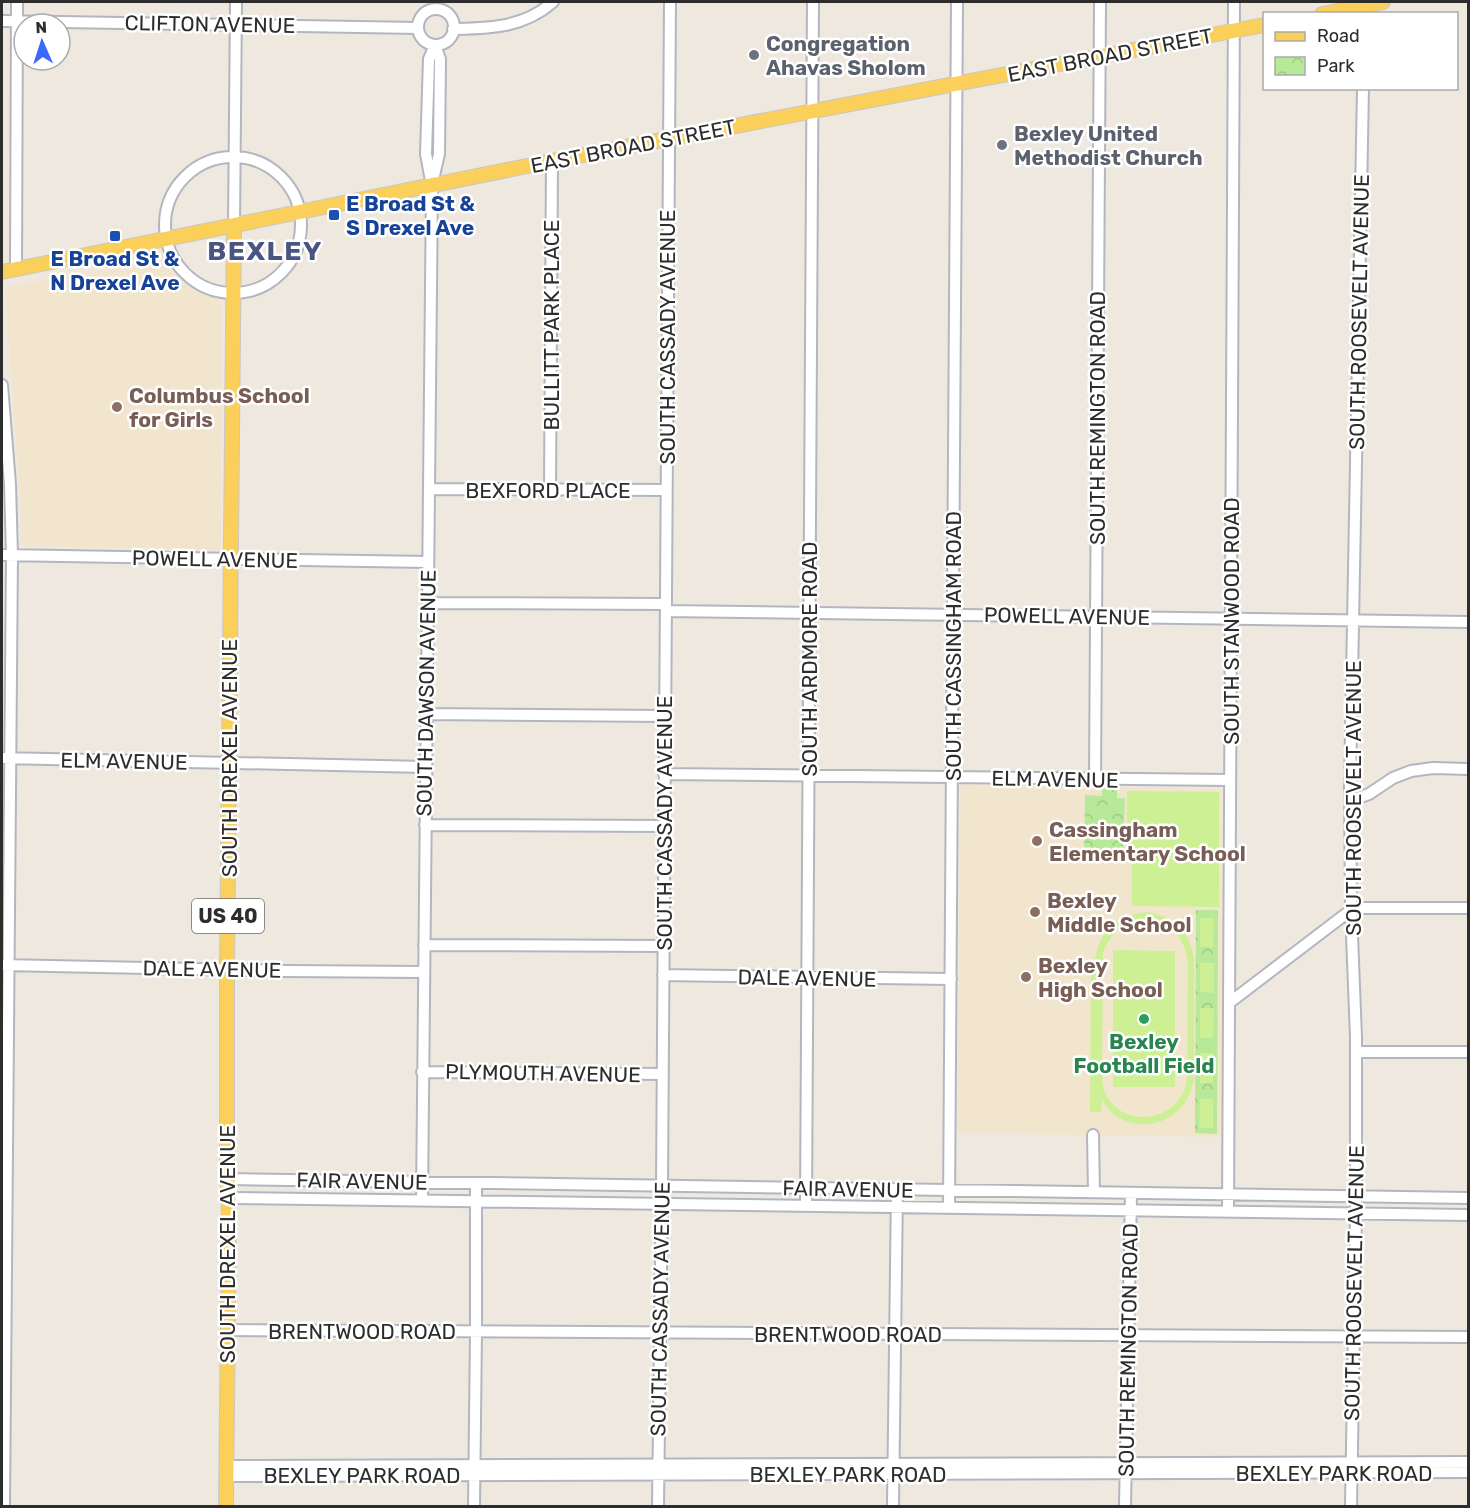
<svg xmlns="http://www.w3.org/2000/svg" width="1470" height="1508" viewBox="0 0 1470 1508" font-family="Rubik,sans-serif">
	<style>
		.education { fill: #f1e5ce }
		.park { fill: url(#park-crowns) }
		.pitch { fill: #cdf095; fill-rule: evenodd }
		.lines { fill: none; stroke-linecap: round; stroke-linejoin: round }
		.minor-casing { stroke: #b3b6c1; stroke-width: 14 }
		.major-casing { stroke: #c8c8c8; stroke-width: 16 }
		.minor { stroke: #fff; stroke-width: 10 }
		.major { stroke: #facf5a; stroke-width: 14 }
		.worship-dot { fill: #6b7280; stroke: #fff; stroke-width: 2 }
		.transit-dot { fill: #1a4fb4; stroke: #fff; stroke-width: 2 }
		.education-dot { fill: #8d6e63; stroke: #fff; stroke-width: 2 }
		.leisure-dot { fill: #2e9e5b; stroke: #fff; stroke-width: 2 }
		.labels { text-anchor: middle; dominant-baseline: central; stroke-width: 5; stroke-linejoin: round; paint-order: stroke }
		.shield { fill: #fff; stroke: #6c6c6c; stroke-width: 1.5 }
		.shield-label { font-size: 20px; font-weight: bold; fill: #2d2d2d }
		.street-label { font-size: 21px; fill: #2d2d2d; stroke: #fff }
		.worship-label { font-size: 21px; font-weight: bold; fill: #5b616d; stroke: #fff; text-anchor: start }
		.transit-label { font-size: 21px; font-weight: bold; fill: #164399; stroke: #fff; text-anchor: start }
		.education-label { font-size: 21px; font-weight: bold; fill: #785e54; stroke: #fff; text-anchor: start }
		.leisure-label { font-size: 21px; font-weight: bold; fill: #27864d; stroke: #fff }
		.district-label { font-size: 27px; font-weight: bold; letter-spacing: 1.5px; fill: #4a5682; stroke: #fff }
	</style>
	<defs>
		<pattern id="park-crowns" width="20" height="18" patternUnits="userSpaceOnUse" patternTransform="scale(1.5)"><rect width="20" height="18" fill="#b7e999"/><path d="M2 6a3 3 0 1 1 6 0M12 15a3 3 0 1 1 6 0" fill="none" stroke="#9ec884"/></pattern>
	</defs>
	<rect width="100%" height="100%" fill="#efe8df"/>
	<path class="education" d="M165,259L170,270L182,282L199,293L221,300V550L21,546V514L5,287Z
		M961,784L1222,789L1221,1137L957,1133Z"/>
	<path class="park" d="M1102,788H1117V798H1125L1123,860L1084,859L1085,795L1102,796Z
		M1196,910H1218L1217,1134L1195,1133Z"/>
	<path class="pitch" d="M1127,791L1219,792V907L1132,906V857L1127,851Z
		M1149,912C1175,918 1191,932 1194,960V1079C1192,1087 1190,1094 1186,1101C1170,1127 1133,1132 1111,1112C1107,1108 1105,1104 1102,1100L1101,1112H1090L1091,961L1095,962C1097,932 1120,913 1149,912ZM1145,919C1171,923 1184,936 1188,961L1187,1078C1186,1085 1185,1091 1181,1096C1164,1125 1118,1124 1105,1092C1103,1088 1103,1083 1102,1078L1103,954C1111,931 1122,923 1145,919Z
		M1200,918H1214L1213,947H1200Z
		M1113,950L1175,951V1087H1113Z
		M1200,963H1214V993L1200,992Z
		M1200,1008H1214L1213,1038H1200Z
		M1200,1053H1214L1213,1083H1200Z
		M1200,1099H1213V1128H1199Z"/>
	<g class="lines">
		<defs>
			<path id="minor" d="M418 27a18 18 0 1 1 36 0a18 18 0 1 1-36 0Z
				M2,21L418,28
				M453,29C491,28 523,28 553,2
				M165 225a68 68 0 1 1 136 0a68 68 0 1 1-136 0Z
				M433,180L439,154L440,59L435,45
				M234,225L236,2
				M16,269L17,2
				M2,385L10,484L12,555L4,1506
				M429,489L666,490
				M550,489L552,161
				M2,555L428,562
				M428,603L666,604
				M666,611L1468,622
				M426,714L665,716
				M2,758L426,767
				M664,774L1230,780
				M1095,779L1100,2
				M1350,801L1369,794L1393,778L1411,771L1433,768L1468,769
				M425,825L664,826
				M424,945L663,946
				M2,965L286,971L423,972
				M663,975L951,979
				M1229,1003L1351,910L1356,908H1468
				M1356,1052H1468
				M422,1072L663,1074
				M1093,1135L1094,1192
				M228,1179L1468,1198
				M229,1198L1468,1215
				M422,1201L432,186L426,154L429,59L435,45
				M806,1206L813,2
				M949,1208L957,2
				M1228,1212L1234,2
				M228,1330L1468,1337
				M227,1466L1468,1462
				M227,1476L1468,1472
				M474,1506L476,1332V1183
				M658,1506L662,1186L670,2
				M893,1506L897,1189
				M1125,1506L1131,1193
				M1351,1506L1356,1214V1037L1351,910L1350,784L1363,88"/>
			<path id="major" d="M1322,14L1383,2
				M2,272L552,161L1264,25
				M226,1506L229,1214L227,1164V969L234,225"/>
		</defs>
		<use href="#minor" class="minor-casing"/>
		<use href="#major" class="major-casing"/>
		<use href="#minor" class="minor"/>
		<use href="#major" class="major"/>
	</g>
	<g class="worship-dot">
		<circle cx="754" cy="55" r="6"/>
		<circle cx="1002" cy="145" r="6"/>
	</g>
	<g class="transit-dot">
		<rect x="328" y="209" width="12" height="12" rx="3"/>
		<rect x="109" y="230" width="12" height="12" rx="3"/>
	</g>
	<g class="education-dot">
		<circle cx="117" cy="407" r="6"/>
		<circle cx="1037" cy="841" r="6"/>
		<circle cx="1035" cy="912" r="6"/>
		<circle cx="1026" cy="977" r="6"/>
	</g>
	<circle class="leisure-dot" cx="1144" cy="1019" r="6"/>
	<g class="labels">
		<rect class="shield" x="192" y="899" width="72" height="34" rx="4.5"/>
		<g class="shield-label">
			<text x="228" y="916">US 40</text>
		</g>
		<g class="street-label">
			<text transform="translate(210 24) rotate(1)">CLIFTON AVENUE</text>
			<text transform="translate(1110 55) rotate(-11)">EAST BROAD STREET</text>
			<text transform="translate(633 146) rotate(-11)">EAST BROAD STREET</text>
			<text transform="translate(1359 312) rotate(-89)">SOUTH ROOSEVELT AVENUE</text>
			<text transform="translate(551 325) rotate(-90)">BULLITT PARK PLACE</text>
			<text transform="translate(667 337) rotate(-90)">SOUTH CASSADY AVENUE</text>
			<text transform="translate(1097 418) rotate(-90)">SOUTH REMINGTON ROAD</text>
			<text x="548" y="490">BEXFORD PLACE</text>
			<text transform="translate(215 559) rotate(1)">POWELL AVENUE</text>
			<text transform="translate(1067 616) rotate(1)">POWELL AVENUE</text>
			<text transform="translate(1231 621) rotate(-90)">SOUTH STANWOOD ROAD</text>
			<text transform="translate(953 646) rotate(-90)">SOUTH CASSINGHAM ROAD</text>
			<text transform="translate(809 659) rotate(-90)">SOUTH ARDMORE ROAD</text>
			<text transform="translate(426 693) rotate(-89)">SOUTH DAWSON AVENUE</text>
			<text transform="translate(229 758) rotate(-90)">SOUTH DREXEL AVENUE</text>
			<text transform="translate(124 761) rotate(1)">ELM AVENUE</text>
			<text transform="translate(1055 779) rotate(1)">ELM AVENUE</text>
			<text transform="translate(1353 798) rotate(-90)">SOUTH ROOSEVELT AVENUE</text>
			<text transform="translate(664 823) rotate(-90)">SOUTH CASSADY AVENUE</text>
			<text transform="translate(212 969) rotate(1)">DALE AVENUE</text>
			<text transform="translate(807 978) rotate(1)">DALE AVENUE</text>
			<text transform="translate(543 1073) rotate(1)">PLYMOUTH AVENUE</text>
			<text transform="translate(362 1181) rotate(1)">FAIR AVENUE</text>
			<text transform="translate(848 1189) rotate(1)">FAIR AVENUE</text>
			<text transform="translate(227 1244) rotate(-90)">SOUTH DREXEL AVENUE</text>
			<text transform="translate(1354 1283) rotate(-89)">SOUTH ROOSEVELT AVENUE</text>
			<text transform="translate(660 1309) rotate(-89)">SOUTH CASSADY AVENUE</text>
			<text x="362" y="1331">BRENTWOOD ROAD</text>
			<text x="848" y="1334">BRENTWOOD ROAD</text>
			<text transform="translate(1128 1350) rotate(-89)">SOUTH REMINGTON ROAD</text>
			<text x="1334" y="1473">BEXLEY PARK ROAD</text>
			<text x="848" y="1474">BEXLEY PARK ROAD</text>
			<text x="362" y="1475">BEXLEY PARK ROAD</text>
		</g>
		<g class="worship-label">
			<text x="766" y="43">Congregation<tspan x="766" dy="24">Ahavas Sholom</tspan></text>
			<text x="1014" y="133">Bexley United<tspan x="1014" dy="24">Methodist Church</tspan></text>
		</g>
		<g class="transit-label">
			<text x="346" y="203">E Broad St &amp;<tspan x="346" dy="24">S Drexel Ave</tspan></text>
			<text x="115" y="258" text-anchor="middle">E Broad St &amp;<tspan x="115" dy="24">N Drexel Ave</tspan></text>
		</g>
		<g class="education-label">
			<text x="129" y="395">Columbus School<tspan x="129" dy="24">for Girls</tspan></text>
			<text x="1049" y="829">Cassingham<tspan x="1049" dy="24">Elementary School</tspan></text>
			<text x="1047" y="900">Bexley<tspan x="1047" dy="24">Middle School</tspan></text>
			<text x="1038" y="965">Bexley<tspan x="1038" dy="24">High School</tspan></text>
		</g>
		<g class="leisure-label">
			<text x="1144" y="1041">Bexley<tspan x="1144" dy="24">Football Field</tspan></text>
		</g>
		<g class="district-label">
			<text x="265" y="251">BEXLEY</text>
		</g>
	</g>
	<rect width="1470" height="1508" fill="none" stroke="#2d2d2d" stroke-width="6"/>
	<rect x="1263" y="12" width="195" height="78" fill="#ffffff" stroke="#ababab" stroke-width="1.5"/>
	<rect x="1275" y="32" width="30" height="9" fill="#facf5a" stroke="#ababab" stroke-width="1.5"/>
	<text x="1317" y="42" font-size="18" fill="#2d2d2d">Road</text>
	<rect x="1275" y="57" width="30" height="18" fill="url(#park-crowns)" stroke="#ababab" stroke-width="1.5"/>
	<text x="1317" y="72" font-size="18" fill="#2d2d2d">Park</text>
	<g transform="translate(42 42) rotate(357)"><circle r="28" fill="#ffffff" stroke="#ababab" stroke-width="1.5"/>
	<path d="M0-4.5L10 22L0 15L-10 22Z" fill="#3d68ff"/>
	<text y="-9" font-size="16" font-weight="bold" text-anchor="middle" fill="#2d2d2d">N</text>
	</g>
</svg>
